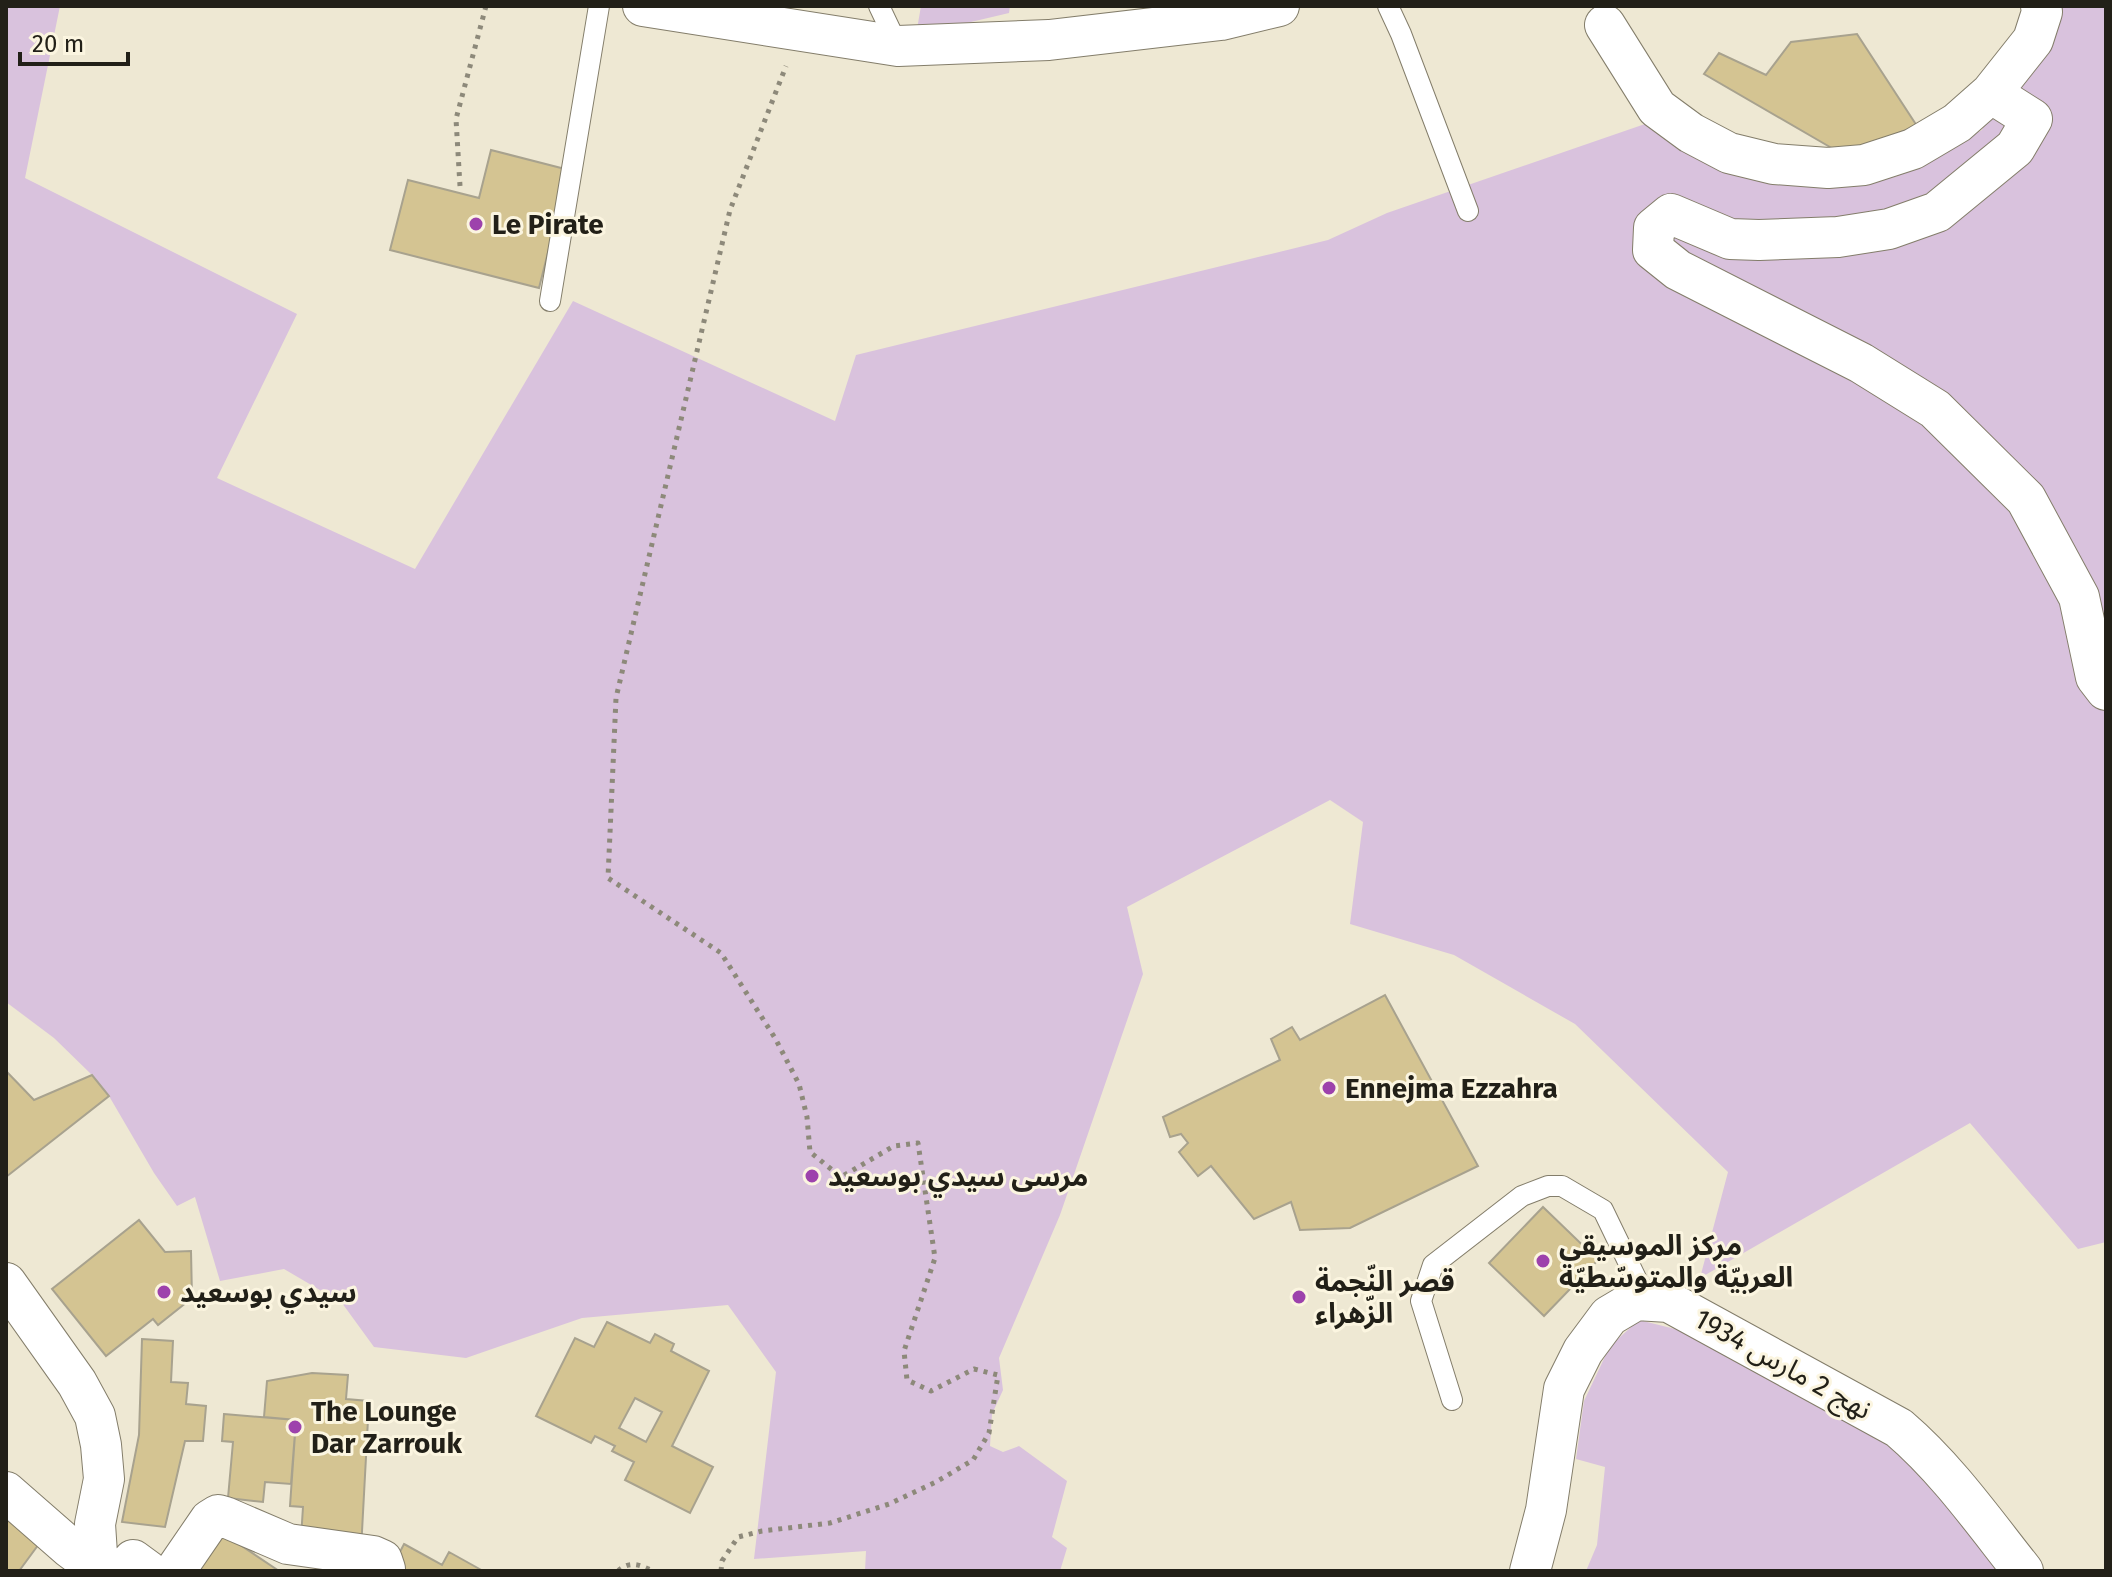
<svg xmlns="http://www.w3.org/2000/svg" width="2112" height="1577" viewBox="0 0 2112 1577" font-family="'Fira Sans','Noto Sans Arabic',sans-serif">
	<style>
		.green { fill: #d9c2dd }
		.building { fill: #d4c492; stroke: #a8a28e; stroke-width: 2; fill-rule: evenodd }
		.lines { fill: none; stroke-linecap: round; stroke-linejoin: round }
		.lane-casing { stroke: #837d6a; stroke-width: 22 }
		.street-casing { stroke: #837d6a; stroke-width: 42 }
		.path { stroke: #8d897a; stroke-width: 5; stroke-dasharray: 4 6; stroke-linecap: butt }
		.lane { stroke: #fff; stroke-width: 20 }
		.street { stroke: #fff; stroke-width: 40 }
		.poi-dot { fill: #9d42ac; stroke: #fbf5e0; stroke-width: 3 }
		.labels { text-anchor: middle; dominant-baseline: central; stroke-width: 6; stroke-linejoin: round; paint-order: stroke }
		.poi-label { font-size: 28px; font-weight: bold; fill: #222018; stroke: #fbf5e0; text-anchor: start }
		.street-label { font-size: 28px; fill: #222018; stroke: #fbf5e0 }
	</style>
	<rect width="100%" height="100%" fill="#eee8d3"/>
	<path class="green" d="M6,6H60L25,178L297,314L217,478L415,569L573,301L835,421L856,355L1328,240L1387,213L1645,124L1722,170L1815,182L1895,177L1982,130L2044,6H2106V1242L2078,1249L1970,1123L1700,1278L1728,1172L1575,1024L1454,955L1350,924L1363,822L1330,800L1127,907L1143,974L1060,1215L999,1358L1003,1390L992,1414L990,1446L1003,1452L1019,1446L1067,1481L1052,1537L1067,1548L1060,1571H865L866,1551L754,1559L776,1372L728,1305L582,1318L466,1358L374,1347L342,1303L284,1269L220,1281L195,1197L177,1206L154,1173L109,1096L92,1075L54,1038L6,1002Z
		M921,6H1010L1009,13L916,35Z
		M1639,1320L1683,1331L1801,1393L1888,1445L1929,1479L2000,1571H1586L1597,1545L1605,1467L1576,1459L1584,1401L1610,1346Z"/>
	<path class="building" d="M1857,34L1917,126L1842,154L1704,74L1719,53L1766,75L1791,42Z
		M491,150L569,170L539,288L390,250L408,180L479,198Z
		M1385,995L1478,1166L1350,1228L1300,1230L1291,1202L1254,1219L1211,1166L1198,1176L1179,1152L1188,1143L1181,1134L1170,1137L1163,1117L1280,1060L1271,1039L1292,1027L1300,1040Z
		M6,1071L34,1100L92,1075L109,1096L6,1177Z
		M1543,1207L1598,1260L1544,1316L1489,1263Z
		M139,1220L165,1252L191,1251L192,1298L158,1325L153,1319L106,1356L52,1289Z
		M607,1322L650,1343L655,1334L674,1344L671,1351L709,1371L672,1446L713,1467L690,1513L625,1480L634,1462L612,1451L615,1446L595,1436L591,1443L536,1416L575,1338L594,1347ZM635,1398L662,1412L646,1442L619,1428Z
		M142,1339L173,1341L171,1382L188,1383L186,1404L206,1406L203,1441H185L165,1527L122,1522L139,1435Z
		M312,1373L348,1375L346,1399L369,1401L361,1550L301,1538L303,1507L290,1506L296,1420L264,1417L267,1381Z
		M224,1414L296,1420L291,1484L265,1482L263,1502L228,1498L233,1442L222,1441Z
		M6,1503L47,1533L19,1571H6Z
		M218,1530L279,1571H192Z
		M404,1544L442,1565L449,1552L483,1571H390Z"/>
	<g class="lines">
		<defs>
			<path id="lane" d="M879,6L898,46
				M1388,6L1401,34L1468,211
				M550,301L599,6
				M1452,1400L1421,1301L1433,1265L1522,1196L1548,1186H1562L1603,1210L1647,1301"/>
			<path id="street" d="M643,6L898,46L1049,40L1221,20L1279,6
				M1605,25L1657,108L1691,133L1729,153L1774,164L1828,168L1864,165L1913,149L1957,123L1991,93L2033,40L2042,12L2041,6
				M1991,93L2032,119L2015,148L1937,212L1889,229L1838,237L1759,240L1730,239L1671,214L1654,228L1653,250L1678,270L1861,363L1935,409L2026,499L2079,597L2096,677L2106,690
				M6,1283L77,1383L95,1416L101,1445L104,1479L95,1524L98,1569
				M6,1492L70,1548L101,1571
				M133,1560L148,1571
				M175,1571L210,1520L218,1515L225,1517L288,1544L373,1556L382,1560L385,1569
				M1530,1571L1546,1510L1564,1389L1583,1351L1609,1316L1636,1300L1669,1302L1899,1428C1947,1469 1984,1522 2023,1571"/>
		</defs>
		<use href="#lane" class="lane-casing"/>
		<use href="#street" class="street-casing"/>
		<path class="path" d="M460,186L456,119L486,6
			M618,1571C630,1560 640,1565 653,1571
			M721,1571L722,1561L738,1537L762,1531L830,1523L889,1504L936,1482L973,1460L989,1433L998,1375L974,1369L931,1391L907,1380L904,1351L935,1258L918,1143L894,1146L841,1177L810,1152L807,1117L799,1084L775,1038L721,953L608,878L616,698L730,210L786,66"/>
		<use href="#lane" class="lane"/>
		<use href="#street" class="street"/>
	</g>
	<g class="poi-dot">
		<circle cx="476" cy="224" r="8"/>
		<circle cx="1329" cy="1088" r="8"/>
		<circle cx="812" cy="1176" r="8"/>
		<circle cx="1543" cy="1261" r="8"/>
		<circle cx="164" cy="1292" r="8"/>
		<circle cx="1299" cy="1297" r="8"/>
		<circle cx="295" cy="1427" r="8"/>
	</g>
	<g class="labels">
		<g class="poi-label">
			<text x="492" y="224">Le Pirate</text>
			<text x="1345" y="1088">Ennejma Ezzahra</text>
			<text x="828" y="1176">مرسى سيدي بوسعيد</text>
			<text x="1559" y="1245">مركز الموسيقى<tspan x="1559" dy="32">العربيّة والمتوسّطيّة</tspan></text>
			<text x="1315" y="1281">قصر النّجمة<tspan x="1315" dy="32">الزّهراء</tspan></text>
			<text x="180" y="1292">سيدي بوسعيد</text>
			<text x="311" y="1411">The Lounge<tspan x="311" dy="32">Dar Zarrouk</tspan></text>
		</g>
		<g class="street-label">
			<text transform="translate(1783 1364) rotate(29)">نهج 2 مارس 1934</text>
		</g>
	</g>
	<rect width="2112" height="1577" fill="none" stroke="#222018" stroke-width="16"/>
	<path d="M20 52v12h108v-12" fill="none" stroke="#222018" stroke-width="4"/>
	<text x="32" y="52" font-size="24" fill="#222018" stroke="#fbf5e0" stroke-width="6" paint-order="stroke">20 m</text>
</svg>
